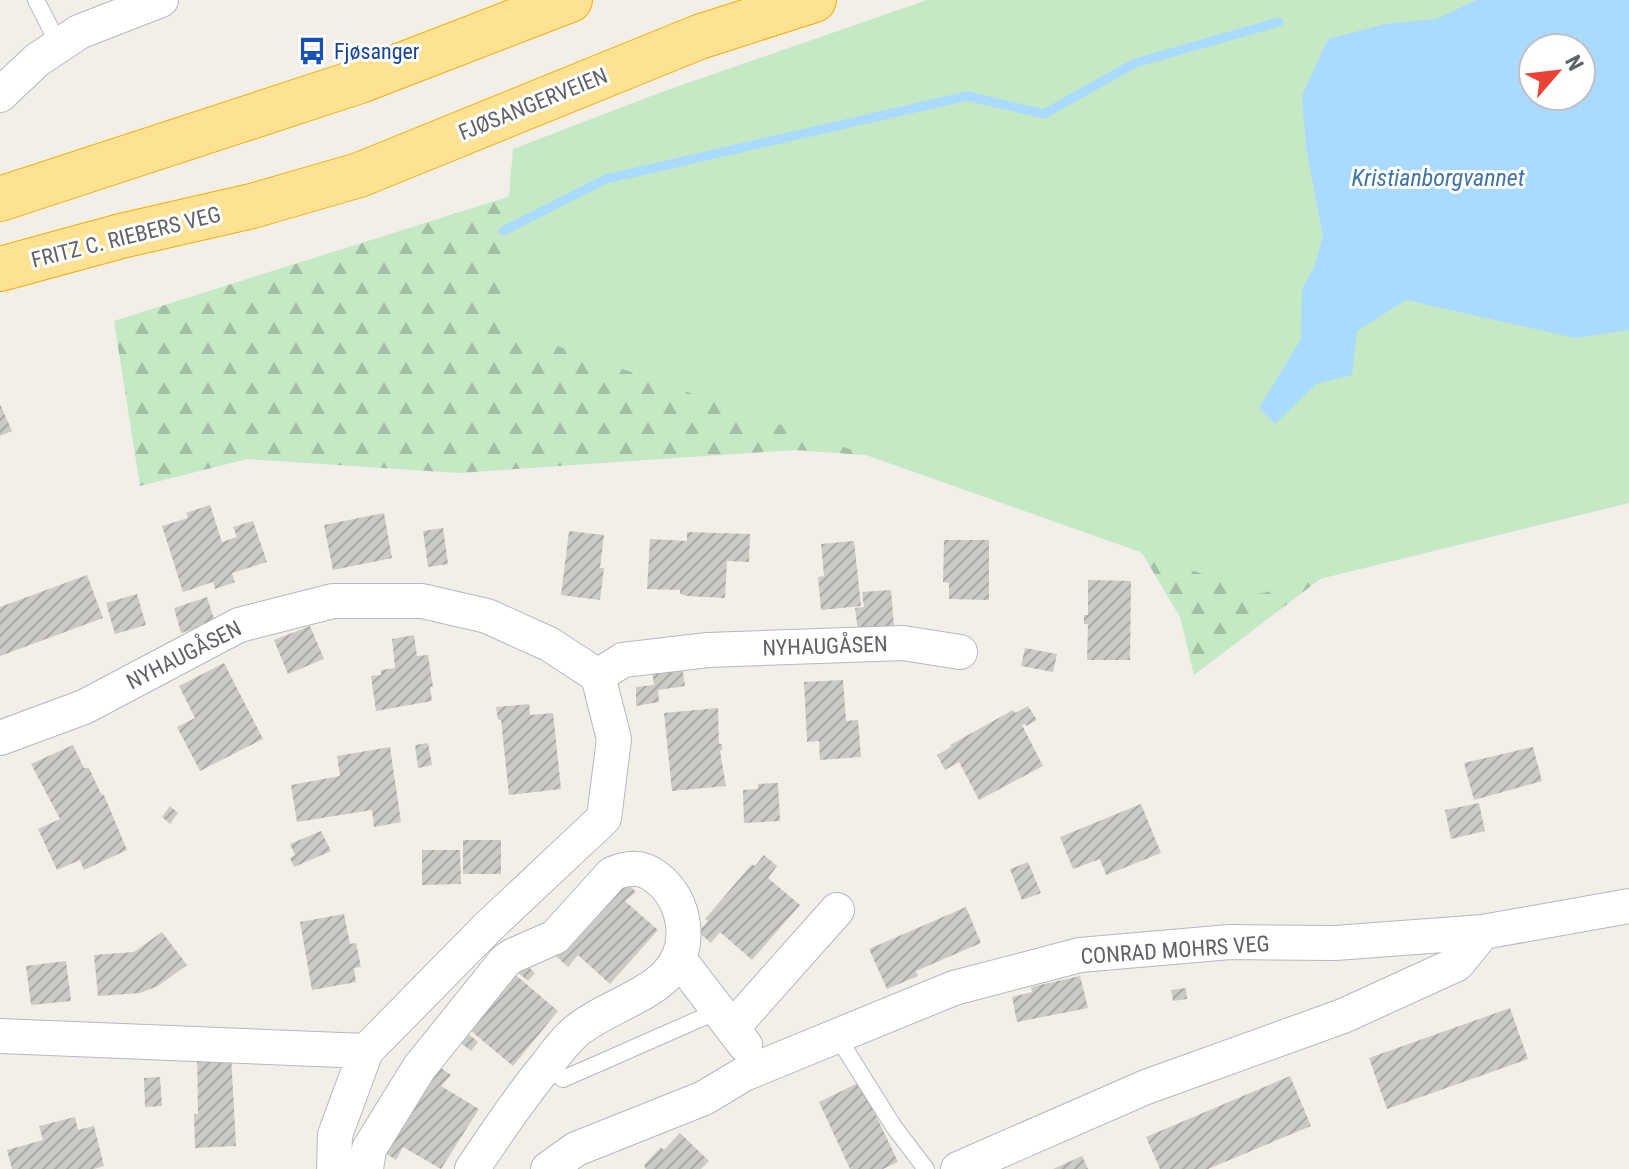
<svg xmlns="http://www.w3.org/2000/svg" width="1629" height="1169" viewBox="0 0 1629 1169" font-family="'Roboto Condensed',sans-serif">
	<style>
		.forest { fill: url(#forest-firs) }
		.green { fill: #c5e8c5; fill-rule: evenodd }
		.water { fill: #aadaff; fill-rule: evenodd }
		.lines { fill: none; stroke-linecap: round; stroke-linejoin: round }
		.stream { stroke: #aadaff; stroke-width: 9 }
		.building { fill: url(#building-hatch) }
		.lane-casing { stroke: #b5b8bc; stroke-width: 18 }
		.street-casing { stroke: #b5b8bc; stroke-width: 36 }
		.highway-casing { stroke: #f9ab00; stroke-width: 46 }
		.lane { stroke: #fff; stroke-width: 16 }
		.street { stroke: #fff; stroke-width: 34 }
		.highway { stroke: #fde293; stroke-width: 44 }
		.labels { text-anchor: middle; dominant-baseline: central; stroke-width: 6; stroke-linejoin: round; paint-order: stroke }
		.transit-label { font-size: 22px; fill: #164399; stroke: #fff; text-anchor: start }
		.street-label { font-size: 22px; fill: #5f6368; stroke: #fff }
		.water-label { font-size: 24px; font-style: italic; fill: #4174aa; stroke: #fff }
	</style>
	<defs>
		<pattern id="forest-firs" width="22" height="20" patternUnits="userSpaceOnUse" patternTransform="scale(2)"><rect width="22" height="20" fill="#c5e8c5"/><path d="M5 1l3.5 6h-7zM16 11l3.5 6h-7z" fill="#a3c0a4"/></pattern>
		<pattern id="building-hatch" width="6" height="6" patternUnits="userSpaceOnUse" patternTransform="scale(2)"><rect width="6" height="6" fill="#cccac5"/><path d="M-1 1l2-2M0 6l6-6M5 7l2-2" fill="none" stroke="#a9a8a4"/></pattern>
	</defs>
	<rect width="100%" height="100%" fill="#f1efe8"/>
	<path class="forest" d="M850,89L1445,484L1194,675L1180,617L1142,553L1105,520L989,464L795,450L458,473L247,459L140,486L114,321Z"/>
	<path class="green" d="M927,0H1629V503L1259,594L498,325L513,149L659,93ZM1533,48H1581V96H1533Z"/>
	<path class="water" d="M1477,0H1629V330L1575,338L1406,300L1357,331L1352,375L1316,384L1275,424L1259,408L1301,339L1302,289L1315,265L1323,236L1306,147L1302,96L1328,39L1385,24L1436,19ZM1533,48H1581V96H1533Z"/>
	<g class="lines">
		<path class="stream" d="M503,231L606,179L967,96L1044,114L1135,63L1279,22"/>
	</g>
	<path class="building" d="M0,404L12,431L0,436Z
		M210,505L222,542L237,537L233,527L253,521L267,562L232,573L235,582L215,589L213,582L183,592L162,526L188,518L186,513Z
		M384,513L392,558L333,570L324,525Z
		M443,528L448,564L428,567L423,531Z
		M569,531L604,535L600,568H604L600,600L561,595Z
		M687,532L750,534L749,562L727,561L725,598L687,596L680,594V590L647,589L650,539L687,541Z
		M944,540H989V600L949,599V583L943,582Z
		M854,541L861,606L821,610L818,577L824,576L821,544Z
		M87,575L103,618L0,656V607Z
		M1088,580L1131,581L1130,660H1087L1088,624H1084V615H1088Z
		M891,590L894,628L858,631L855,608L864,607L862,592Z
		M137,594L146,625L115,634L106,603Z
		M207,597L215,622L181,633L174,608Z
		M310,626L324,659L288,674L274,640Z
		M414,635L417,656L428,655L433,687H430L432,701L376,711L371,676L381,675V670L395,668L392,639Z
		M1025,648L1057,654L1053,672L1021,666Z
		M224,663L263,739L200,771L177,727L195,718L179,686Z
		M682,667L685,686L658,690L659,702L636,706V687L654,685L652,671Z
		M843,680L846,721L858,720L861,757L820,760L819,741L807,742L804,682Z
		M529,704L530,715L553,713L561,789L509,795L501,720H498L496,707Z
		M1028,706L1037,720L1026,726L1025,724L1022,725L1043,766L979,800L959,762L945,770L937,755L951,747L950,745L1013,710L1015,713Z
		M718,708L719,744H722V750L720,751L726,786L672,791L664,713Z
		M428,743L432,765L418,768L415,745Z
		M73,745L84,768H89L101,794L104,795L127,850L84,870L80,860L57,870L38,829L60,819L31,764Z
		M390,747L401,822L374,827L372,810L297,822L291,785L340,776L337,756Z
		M1533,747L1542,781L1474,800L1464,763Z
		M778,783L780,821L744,823L743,790L758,789V784Z
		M1479,803L1485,831L1451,839L1445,810Z
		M1141,804L1161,853L1106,875L1100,859L1073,869L1060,837Z
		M170,806L178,813L170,824L162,817Z
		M321,831L331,851L294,867L290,858L295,855L290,844Z
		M463,840H501V874H463Z
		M422,850H460L461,884L422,885Z
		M764,855L777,866L768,878L800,905L752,960L720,932L711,943L698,932L708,921L705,919L752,864L755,866Z
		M1028,862L1041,893L1022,900L1010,869Z
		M624,880L636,892L625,901L658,930L610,984L578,955L568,967L556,956Z
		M966,907L981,943L916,971L918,976L887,989L869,949Z
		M344,914L350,944L356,943L361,967L354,968L356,982L312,990L300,922Z
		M162,932L187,965L158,986L140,993L98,996L94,955L134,952Z
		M66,961L71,1001L31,1005L26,966Z
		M522,961L535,973L528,981L515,970Z
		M511,971L558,1011L513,1066L465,1026Z
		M1080,976L1088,1008L1017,1022L1012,997L1032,992L1031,987Z
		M1186,988L1187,999L1173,1001L1171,990Z
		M1510,1008L1528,1059L1387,1109L1369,1058Z
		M465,1031L478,1042L471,1051L457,1040Z
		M231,1053L236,1146L195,1148L194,1114H198L197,1054Z
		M437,1065L451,1075L441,1086L479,1109L441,1169L403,1147L396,1160L382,1151Z
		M1290,1076L1311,1126L1208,1169H1160L1146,1137Z
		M160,1077L162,1106L145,1107L144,1078Z
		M860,1082L898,1162L883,1169H850L819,1102Z
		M75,1117L78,1130L94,1126L104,1166L94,1169H12L7,1150L43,1140L39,1126Z
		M680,1133L709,1161L701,1169H646L644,1165L661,1147L664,1150Z
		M1082,1156L1088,1169H1053Z"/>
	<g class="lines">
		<defs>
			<path id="lane" d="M36,0L59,45
				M837,1036L894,1127L926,1169
				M546,1067L563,1079L720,1010"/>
			<path id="street" d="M0,95L37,60L79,32L161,0
				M598,676L623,660L708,650L903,643L960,652
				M0,738L84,707L239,625L333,601H422L487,616L549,644L598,676L614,739L604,818L487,928L366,1051L335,1135L334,1169
				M679,959L745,1045
				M733,1027L837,910
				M0,1036L366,1051
				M366,1169L369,1149L419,1068L505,961L512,956L555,937L612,874C628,867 643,866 657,878C672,889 681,907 683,925C691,991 612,999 574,1033C564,1042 555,1054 547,1065C519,1098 496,1134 472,1169
				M548,1169L576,1149L704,1098L744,1074L954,988L1080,955L1230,942L1335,943L1483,932L1629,906
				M958,1169L1146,1087L1343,1016L1457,964L1483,932"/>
			<path id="highway" d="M0,199L360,81L570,0
				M0,269L121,236L252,206L359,175L699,37L814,0"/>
		</defs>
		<use href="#lane" class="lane-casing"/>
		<use href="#street" class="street-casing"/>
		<use href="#highway" class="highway-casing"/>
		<use href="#lane" class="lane"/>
		<use href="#street" class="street"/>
		<use href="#highway" class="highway"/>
	</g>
	<defs>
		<symbol id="bus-bare" viewBox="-9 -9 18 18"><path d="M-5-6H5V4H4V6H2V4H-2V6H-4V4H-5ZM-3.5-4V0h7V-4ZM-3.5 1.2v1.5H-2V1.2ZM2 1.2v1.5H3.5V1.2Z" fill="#1a4fb4" stroke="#fff" stroke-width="2.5" paint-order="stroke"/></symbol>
	</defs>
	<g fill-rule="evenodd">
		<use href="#bus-bare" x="292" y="31" width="40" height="40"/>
	</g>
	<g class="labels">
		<g class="transit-label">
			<text x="334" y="51">Fjøsanger</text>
		</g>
		<g class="street-label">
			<text transform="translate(533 104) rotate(-22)">FJØSANGERVEIEN</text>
			<text transform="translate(126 237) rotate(-14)">FRITZ C. RIEBERS VEG</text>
			<text transform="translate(825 646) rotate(-2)">NYHAUGÅSEN</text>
			<text transform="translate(184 655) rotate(-27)">NYHAUGÅSEN</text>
			<text transform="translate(1175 950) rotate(-4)">CONRAD MOHRS VEG</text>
		</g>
		<g class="water-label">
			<text x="1438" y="178">Kristianborgvannet</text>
		</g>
	</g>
	<g transform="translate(1557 72) rotate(62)"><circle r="38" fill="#ffffff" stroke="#bfc1c3" stroke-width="2"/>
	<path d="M0-6L14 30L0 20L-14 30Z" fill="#ea4335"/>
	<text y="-12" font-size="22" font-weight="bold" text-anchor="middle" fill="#5f6368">N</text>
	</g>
</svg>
